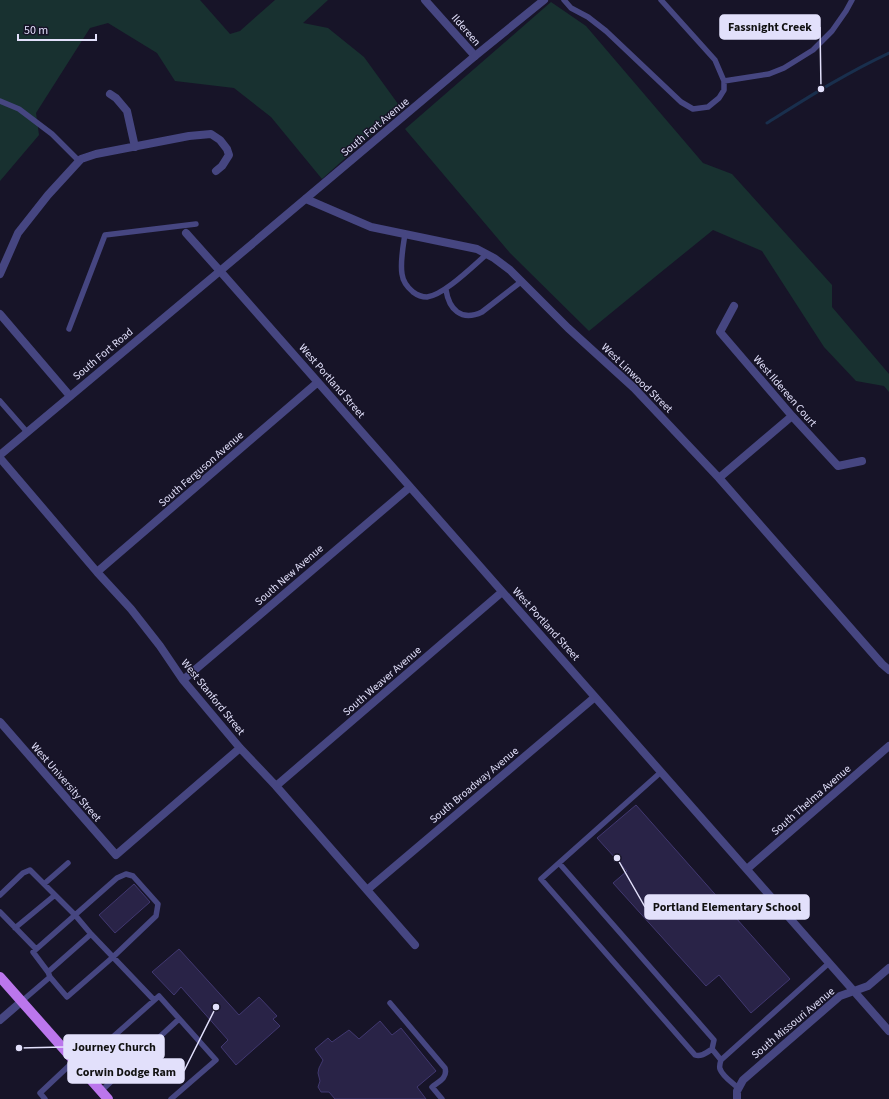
<svg xmlns="http://www.w3.org/2000/svg" width="889" height="1099" viewBox="0 0 889 1099" font-family="'Source Sans 3',sans-serif">
	<style>
		.green { fill: #183130 }
		.lines { fill: none; stroke-linecap: round; stroke-linejoin: round }
		.stream { stroke: #192f4d; stroke-width: 3 }
		.building { fill: #292347; stroke: #413870 }
		.service { stroke: #464681; stroke-width: 5.5 }
		.minor { stroke: #464681; stroke-width: 8 }
		.tertiary { stroke: #464681; stroke-width: 8 }
		.primary { stroke: #bb76ec; stroke-width: 10 }
		.labels { text-anchor: middle; dominant-baseline: central; stroke-width: 3; stroke-linejoin: round; paint-order: stroke }
		.street-label { font-size: 11px; fill: #e2e0fb; stroke: #171428 }
		.leader { fill: none; stroke: #e2e0fb; stroke-width: 1.5 }
		.callout-dot { fill: #e2e0fb; stroke: #171428; stroke-width: 1.5 }
		.callout { fill: #e2e0fb; stroke: #e2e0fb; stroke-width: 1.5 }
		.callout-label { font-size: 12px; text-anchor: middle; font-weight: bold; fill: #111 }
	</style>
	<rect width="100%" height="100%" fill="#171428"/>
	<path class="green" d="M0,0H200L230,34L240,31L275,0H328L303,23L328,28L364,57L401,108L322,179L271,117L234,88L175,81L157,53L108,23L90,28L36,113L39,135L0,181Z
		M551,2L586,26L703,163L732,174L832,285V307L889,374V392L884,386L856,381L824,347L762,251L713,230L655,277L589,331L510,253L405,129Z"/>
	<g class="lines">
		<path class="stream" d="M767,123C807,98 846,73 889,53"/>
	</g>
	<path class="building" d="M636,805L790,979L751,1013L719,975L706,986L613,883L627,871L597,838Z
		M134,884L150,902L115,933L99,915Z
		M179,949L239,1015L259,997L277,1016L273,1019L280,1026L236,1065L221,1047L228,1040L181,987L174,995L152,972Z
		M380,1021L392,1035L401,1028L436,1071L417,1087L426,1099H335L329,1092H321L318,1087L320,1081L318,1073L319,1068L323,1060L315,1049L328,1038L332,1042L349,1030L359,1039Z"/>
	<g class="lines">
		<path class="service" d="M564,0L571,8L588,17L606,31L681,102L693,109L708,107L719,98L724,90V81L715,60L661,0
			M724,81L769,74L784,68L813,50L832,31L846,11L852,0
			M0,101L19,109L52,134L79,161
			M405,234C403,247 400,262 402,274C403,282 407,287 413,292C417,295 422,297 427,297C444,295 473,266 487,254
			M446,290C449,309 461,322 482,312L522,281
			M69,329L105,235L196,224
			M0,401L27,432
			M559,863L714,1040L712,1049C706,1053 701,1057 695,1055L541,879L661,772
			M44,884L68,863
			M0,895L23,873L30,870L75,915L33,952L48,972
			M0,912L36,949
			M15,928L55,895
			M50,977L67,997L113,957L156,916L158,904L133,876L126,874L117,878L75,915L91,934
			M22,1001L50,977L48,972L91,934L154,1000
			M390,1003L445,1068C448,1078 438,1082 432,1087L442,1099
			M712,1049L721,1060C720,1063 719,1066 720,1069C723,1077 733,1083 738,1088
			M721,1060L829,963
			M79,1067L159,996L216,1060L171,1099
			M101,1091L179,1019
			M45,1099L40,1093L74,1061"/>
		<path class="minor" d="M425,0L475,56
			M110,94L116,98L127,111L135,147
			M306,199L371,227L477,249L494,258L510,270L568,328L634,388L719,478L882,664L889,670
			M186,233L220,271L889,1031
			M0,274L18,233L48,195L81,159L96,154L189,136L211,134L220,140L227,149L229,155L222,166L216,171
			M734,306L720,332L792,416L838,466L862,461
			M0,314L70,396
			M0,458L97,572L131,609L160,646L183,680L240,748L276,786L415,945
			M719,478L792,416
			M97,572L318,382
			M183,680L410,487
			M0,722L116,855L240,748
			M276,786L502,592
			M747,869L889,746
			M367,890L595,697
			M0,1020L22,1001
			M737,1099V1091L743,1080L840,996L868,986L889,968"/>
		<path class="tertiary" d="M0,455L220,271L475,56L544,0"/>
		<path class="primary" d="M0,977L108,1099"/>
	</g>
	<g class="labels">
		<g class="street-label">
			<text transform="translate(466 30) rotate(49)">Ildereen</text>
			<text transform="translate(375 127) rotate(-40)">South Fort Avenue</text>
			<text transform="translate(103 354) rotate(-40)">South Fort Road</text>
			<text transform="translate(637 378) rotate(44)">West Linwood Street</text>
			<text transform="translate(332 381) rotate(49)">West Portland Street</text>
			<text transform="translate(785 391) rotate(49)">West Ildereen Court</text>
			<text transform="translate(201 469) rotate(-41)">South Ferguson Avenue</text>
			<text transform="translate(289 575) rotate(-41)">South New Avenue</text>
			<text transform="translate(546 624) rotate(48)">West Portland Street</text>
			<text transform="translate(382 681) rotate(-41)">South Weaver Avenue</text>
			<text transform="translate(213 697) rotate(51)">West Stanford Street</text>
			<text transform="translate(66 782) rotate(49)">West University Street</text>
			<text transform="translate(474 785) rotate(-40)">South Broadway Avenue</text>
			<text transform="translate(811 800) rotate(-41)">South Thelma Avenue</text>
			<text transform="translate(793 1023) rotate(-40)">South Missouri Avenue</text>
		</g>
	</g>
	<path class="leader" d="M821 89L820 27M617 858L645 907M19 1048L64 1047M216 1007L184 1071"/>
	<g class="callout-dot">
		<circle cx="821" cy="89" r="4"/>
		<circle cx="617" cy="858" r="4"/>
		<circle cx="19" cy="1048" r="4"/>
		<circle cx="216" cy="1007" r="4"/>
	</g>
	<g class="callout">
		<rect x="720" y="15" width="100" height="24" rx="4"/>
		<rect x="645" y="895" width="164" height="24" rx="4"/>
		<rect x="64" y="1035" width="100" height="24" rx="4"/>
		<rect x="68" y="1059" width="116" height="24" rx="4"/>
	</g>
	<g class="callout-label">
		<text x="770" y="31">Fassnight Creek</text>
		<text x="727" y="911">Portland Elementary School</text>
		<text x="114" y="1051">Journey Church</text>
		<text x="126" y="1076">Corwin Dodge Ram</text>
	</g>
	<path d="M18 34v6h78v-6" fill="none" stroke="#e2e0fb" stroke-width="2"/>
	<text x="24" y="34" font-size="12" fill="#e2e0fb" stroke="#171428" stroke-width="3" paint-order="stroke">50 m</text>
</svg>
